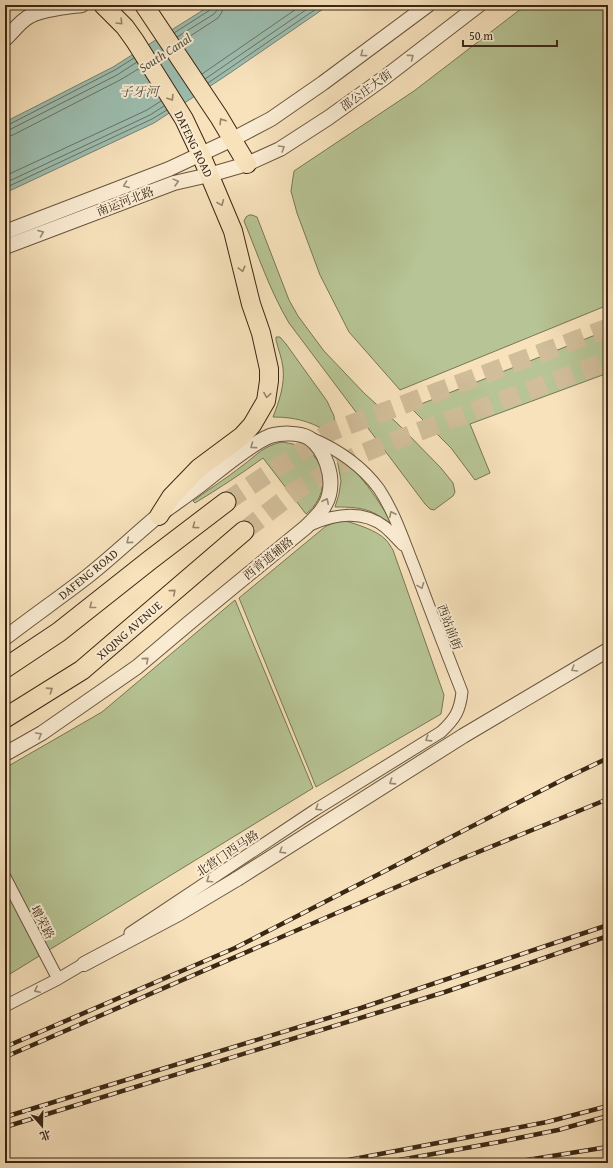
<svg xmlns="http://www.w3.org/2000/svg" width="613" height="1168" viewBox="0 0 613 1168" font-family="'Gentium Book Plus','Noto Serif SC',serif">
	<style>
		.green { fill: #b7c495; stroke: #797654 }
		.water { fill: #9dbeb0; stroke: #768272 }
		.lines { fill: none; stroke-linecap: round; stroke-linejoin: round }
		.shore { stroke: #6c7262; stroke-width: 1 }
		.trunk-tunnel { stroke: #d1bd9a; stroke-width: 19; stroke-dasharray: 19 10; stroke-linecap: butt }
		.minor-casing { stroke: #6a563e; stroke-width: 13 }
		.tertiary-casing { stroke: #6a563e; stroke-width: 16 }
		.primary-casing { stroke: #3b2714; stroke-width: 20 }
		.trunk-casing { stroke: #3b2714; stroke-width: 21 }
		.minor { stroke: #faecd3; stroke-width: 11 }
		.tertiary { stroke: #faecd3; stroke-width: 14 }
		.primary { stroke: #f7e2bc; stroke-width: 18 }
		.trunk { stroke: #f7e2bc; stroke-width: 19 }
		.rail-casing { stroke: #3b2714; stroke-width: 4.5 }
		.rail { stroke: #faecd3; stroke-width: 3; stroke-dasharray: 9; stroke-linecap: butt }
		.tertiary-bridge-casing { stroke: #6a563e; stroke-width: 16; stroke-linecap: butt }
		.tertiary-bridge { stroke: #faecd3; stroke-width: 14 }
		.oneway { stroke: #998468 }
		.oneway2 { stroke: #9a8a74 }
		.labels { text-anchor: middle; dominant-baseline: central; stroke-width: 4; stroke-linejoin: round; paint-order: stroke }
		.street-label { font-size: 12px; fill: #3b2714; stroke: #faecd3 }
		.water-label { font-size: 13px; font-style: italic; fill: #585443; stroke: #faecd3 }
	</style>
	<rect width="100%" height="100%" fill="#f7e2bc"/>
	<filter id="stains"><feTurbulence type="fractalNoise" baseFrequency=".005" numOctaves="4"/><feColorMatrix values="0 0 0 0 .2 0 0 0 0 .09 0 0 0 0 .02 0 0 0 .5 -.17"/></filter>
	<radialGradient id="worn" r=".72"><stop offset=".6" stop-color="#630" stop-opacity="0"/><stop offset="1" stop-color="#630" stop-opacity=".3"/></radialGradient>
	<path class="green" d="M526,5H608V305L400,390L349,332L320,275L297,213L291,191L294,171L414,91Z
		M249,215H252L257,217L289,300L298,316L324,351L364,393L398,424L441,468L453,483L455,492L453,496L434,510L430,509L425,504L289,323C270,291 258,255 244,221L246,217Z
		M608,330V373L470,424L490,473L475,480L451,448L411,408Z
		M276,337H280L286,344L327,401L334,416L336,437C315,423 299,417 273,417C279,402 285,384 283,368C282,358 278,349 276,340Z
		M282,442C291,444 299,444 306,449C330,465 327,498 306,514L263,458C241,474 218,489 195,503L193,501C209,489 227,478 242,466C257,455 263,446 282,442Z
		M337,459C353,460 385,510 392,524C387,521 381,517 376,514C363,507 349,507 335,507L339,494L341,481Z
		M345,521C357,524 378,531 386,540C389,543 391,547 393,550L444,695L441,714L316,787L239,598L326,526L336,522Z
		M235,600L313,788L5,977V768L102,712Z"/>
	<path class="water" d="M211,5H329L227,75L154,123L5,193V122L113,67Z"/>
	<g class="lines">
		<path class="shore" d="M174,33L210,10L212,5
			M177,37L214,14L217,10V5
			M181,42L218,18L222,12L223,5
			M202,74L302,5
			M205,79L313,5
			M208,83L322,5
			M5,125H8L115,70L134,58
			M5,130L11,129L117,75L137,62
			M5,137L13,135L120,80L140,68
			M5,176L147,110L161,101
			M5,183L150,115L164,106
			M5,188L152,119L167,110"/>
		<path class="trunk-tunnel" d="M226,502L330,432L608,328
			M244,531L297,490L356,456L396,440L608,361"/>
		<defs>
			<path id="minor" d="M310,525C335,514 362,509 385,527C391,532 397,539 403,545
				M5,877L58,979
				M130,933L315,810L441,732C455,719 460,711 462,692C446,651 430,610 415,569C404,542 395,513 379,489C362,466 337,449 311,438
				M5,1006L58,979L90,960"/>
			<path id="tertiary" d="M5,39C13,32 20,21 30,16C43,9 67,7 82,5
				M5,232L169,169L233,139L271,119L323,83L428,5
				M5,247L174,183L209,175L247,164L280,149L328,118L384,78L479,5
				M5,638C32,617 61,597 88,576C112,557 135,535 159,515C174,504 189,494 203,483C221,469 250,444 270,436C280,433 299,432 309,438C325,449 334,476 329,495C326,508 315,518 306,527L189,623L137,667L42,733L5,754
				M84,964L180,913L237,879"/>
			<path id="primary" d="M103,5L125,27L135,41L184,119L201,155L233,231L251,304L261,333L269,369V381L266,401L252,425L242,436L199,468L171,497L159,516
				M144,5L219,117L247,164"/>
			<path id="trunk" d="M5,668L59,632L150,560L226,502
				M5,718L82,670L244,531"/>
		</defs>
		<use href="#minor" class="minor-casing"/>
		<use href="#tertiary" class="tertiary-casing"/>
		<use href="#primary" class="primary-casing"/>
		<use href="#trunk" class="trunk-casing"/>
		<use href="#minor" class="minor"/>
		<use href="#tertiary" class="tertiary"/>
		<use href="#primary" class="primary"/>
		<use href="#trunk" class="trunk"/>
		<defs>
			<path id="rail" d="M5,1047L235,948L562,780L608,758
				M5,1057L461,859L608,799
				M5,1117L361,1008L608,925
				M5,1127L445,992L608,936
				M333,1163L547,1122L608,1106
				M383,1163L499,1142L558,1130L608,1116
				M508,1163L608,1147"/>
		</defs>
		<use href="#rail" class="rail-casing"/>
		<use href="#rail" class="rail"/>
		<defs>
			<path id="tertiary-bridge" d="M237,879L463,736L608,650"/>
		</defs>
		<use href="#tertiary-bridge" class="tertiary-bridge-casing"/>
		<use href="#tertiary-bridge" class="tertiary-bridge"/>
	</g>
	<defs><path id="oneway-chevron" d="M-2-3.5L2.5 0L-2 3.5" fill="none" stroke-width="1.6" stroke-linecap="round" stroke-linejoin="round"/></defs>
	<g class="oneway">
		<use href="#oneway-chevron" transform="translate(120 22) rotate(45)"/>
		<use href="#oneway-chevron" transform="translate(171 98) rotate(58)"/>
		<use href="#oneway-chevron" transform="translate(222 121) rotate(-122)"/>
		<use href="#oneway-chevron" transform="translate(221 203) rotate(68)"/>
		<use href="#oneway-chevron" transform="translate(242 269) rotate(75)"/>
		<use href="#oneway-chevron" transform="translate(267 395) rotate(99)"/>
		<use href="#oneway-chevron" transform="translate(195 526) rotate(143)"/>
		<use href="#oneway-chevron" transform="translate(173 592) rotate(-41)"/>
		<use href="#oneway-chevron" transform="translate(92 606) rotate(142)"/>
		<use href="#oneway-chevron" transform="translate(50 690) rotate(-33)"/>
	</g>
	<g class="oneway2">
		<use href="#oneway-chevron" transform="translate(363 54) rotate(143)"/>
		<use href="#oneway-chevron" transform="translate(411 57) rotate(-37)"/>
		<use href="#oneway-chevron" transform="translate(282 148) rotate(-31)"/>
		<use href="#oneway-chevron" transform="translate(176 182) rotate(-15)"/>
		<use href="#oneway-chevron" transform="translate(126 185) rotate(159)"/>
		<use href="#oneway-chevron" transform="translate(41 233) rotate(-21)"/>
		<use href="#oneway-chevron" transform="translate(253 446) rotate(144)"/>
		<use href="#oneway-chevron" transform="translate(326 501) rotate(-65)"/>
		<use href="#oneway-chevron" transform="translate(392 514) rotate(-116)"/>
		<use href="#oneway-chevron" transform="translate(129 541) rotate(140)"/>
		<use href="#oneway-chevron" transform="translate(421 586) rotate(69)"/>
		<use href="#oneway-chevron" transform="translate(146 660) rotate(-41)"/>
		<use href="#oneway-chevron" transform="translate(574 669) rotate(149)"/>
		<use href="#oneway-chevron" transform="translate(39 735) rotate(-30)"/>
		<use href="#oneway-chevron" transform="translate(428 739) rotate(148)"/>
		<use href="#oneway-chevron" transform="translate(392 782) rotate(147)"/>
		<use href="#oneway-chevron" transform="translate(318 808) rotate(148)"/>
		<use href="#oneway-chevron" transform="translate(282 851) rotate(148)"/>
		<use href="#oneway-chevron" transform="translate(209 880) rotate(146)"/>
		<use href="#oneway-chevron" transform="translate(37 990) rotate(153)"/>
	</g>
	<g class="labels">
		<g class="street-label">
			<text transform="translate(366 90) rotate(-36)">邵公庄大街</text>
			<text transform="translate(194 144) rotate(64)">DAFENG ROAD</text>
			<text transform="translate(125 201) rotate(-21)">南运河北路</text>
			<text transform="translate(268 558) rotate(-39)">西青道辅路</text>
			<text transform="translate(88 574) rotate(-39)">DAFENG ROAD</text>
			<text transform="translate(450 627) rotate(69)">西站前街</text>
			<text transform="translate(129 630) rotate(-41)">XIQING AVENUE</text>
			<text transform="translate(227 853) rotate(-34)">北营门西马路</text>
			<text transform="translate(43 922) rotate(62)">增荣路</text>
		</g>
		<g class="water-label">
			<text transform="translate(165 53) rotate(-33)">South Canal</text>
			<text x="139" y="91">子牙河</text>
		</g>
	</g>
	<rect width="613" height="1168" fill="none" stroke="#f7e2bc" stroke-width="20"/>
	<rect x="6" y="6" width="601" height="1156" fill="none" stroke="#3b2714" stroke-width="2"/>
	<rect x="10" y="10" width="593" height="1148" fill="none" stroke="#3b2714"/>
	<g transform="translate(42 1126) rotate(160)" stroke="#faecd3" stroke-width="3" paint-order="stroke">
	<path d="M0-3L7 15L0 10L-7 15Z" fill="#3b2714"/>
	<text y="-6" font-size="11" font-weight="bold" text-anchor="middle" fill="#3b2714">北</text>
	</g>
	<path d="M463 40v6h94v-6" fill="none" stroke="#3b2714" stroke-width="2"/>
	<text x="469" y="40" font-size="12" fill="#3b2714" stroke="#faecd3" stroke-width="3" paint-order="stroke">50 m</text>
	<rect width="100%" height="100%" filter="url(#stains)"/>
	<rect width="100%" height="100%" fill="url(#worn)"/>
</svg>
